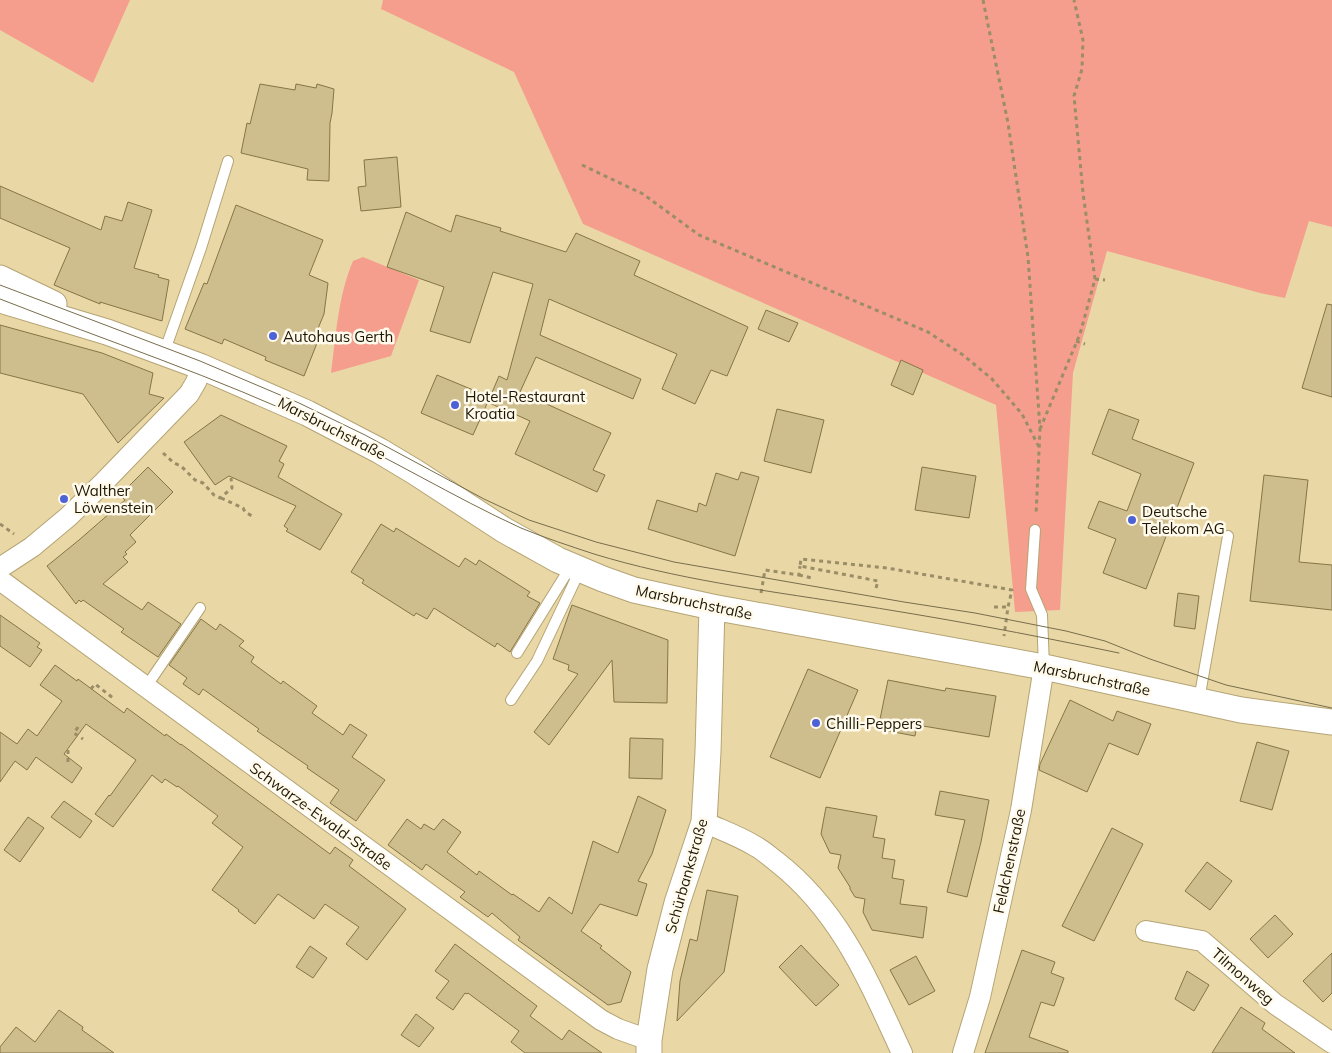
<svg xmlns="http://www.w3.org/2000/svg" width="1332" height="1053" viewBox="0 0 1332 1053" font-family="Mulish,sans-serif">
	<style>
		.green { fill: #f59e8e }
		.building { fill: #cfbe8d; stroke: #857546 }
		.lines { fill: none; stroke-linecap: round; stroke-linejoin: round }
		.service-casing { stroke: #b5a474; stroke-width: 12 }
		.minor-casing { stroke: #b5a474; stroke-width: 22 }
		.tertiary-casing { stroke: #b5a474; stroke-width: 27 }
		.path { stroke: #9a8d67; stroke-width: 3; stroke-dasharray: 4 4; stroke-linecap: butt }
		.service { stroke: #fff; stroke-width: 10 }
		.minor { stroke: #fff; stroke-width: 20 }
		.tertiary { stroke: #fff; stroke-width: 25 }
		.tram { stroke: #786d4c; stroke-width: 1 }
		.poi-dot { fill: #4d62d7; stroke: #fffaeb; stroke-width: 2 }
		.labels { text-anchor: middle; dominant-baseline: central; stroke-width: 5; stroke-linejoin: round; paint-order: stroke }
		.poi-label { font-size: 15px; fill: #1d1704; stroke: #fffaeb; text-anchor: start }
		.street-label { font-size: 15px; fill: #1d1704; stroke: #fffaeb }
	</style>
	<rect width="100%" height="100%" fill="#e9d8a6"/>
	<path class="green" d="M0,0H130L93,83L0,30Z
		M383,0H1332V227L1309,221L1285,298L1260,293L1107,251L1073,373L1060,610L1015,612L996,405L583,224L514,72L381,9Z
		M363,257L419,280L391,356L331,373C336,335 338,296 353,261Z"/>
	<path class="building" d="M260,84L295,90L296,84L316,88L317,84L334,89L332,113L330,123L329,181L307,180L308,169L241,153L247,123L250,124Z
		M397,157L401,207L361,211L358,187L366,186L364,160Z
		M0,186L101,230L105,216L122,221L128,202L152,210L134,268L159,275L158,277L169,280L162,321L100,302V304L54,285L70,248L0,218Z
		M236,205L323,240L309,275L328,283L324,314L317,331L321,333L304,376L265,360L266,357L224,339L222,344L185,329L204,283L207,284Z
		M406,212L451,232L456,215L501,228L500,231L566,252L576,233L640,261L634,275L748,327L727,376L711,370L695,404L662,389L677,354L549,299L540,335L641,379L633,399L536,357L520,392L611,433L593,470L605,475L597,492L515,454L530,421L510,412L507,420L498,416L500,408L488,402L499,376L507,380L533,284L493,272L470,343L430,331L444,287L387,267Z
		M1327,304L1332,305V397L1302,388Z
		M766,310L798,323L789,342L758,329Z
		M0,325L102,353L153,373L149,394L164,398L118,443L83,394L0,373Z
		M901,360L923,370L913,395L891,385Z
		M437,375L490,397L473,435L421,413Z
		M777,409L824,420L811,473L764,461Z
		M1109,409L1139,420L1132,439L1194,463L1146,589L1103,573L1116,539L1088,528L1099,501L1127,511L1141,474L1092,454Z
		M221,415L287,446L279,461L284,464L278,477L342,514L320,550L286,531L288,529L284,526L296,506L229,476L215,485L184,442Z
		M148,467L173,492L130,535L136,542L125,552L127,554L123,557L128,562L103,584L142,610L148,602L181,624L158,657L121,632L124,629L83,600L81,602L79,600L76,604L47,566L79,540L125,500L120,495Z
		M922,467L976,476L969,518L915,510Z
		M741,472L759,477L735,556L648,529L657,500L697,512L699,503L706,506L716,473L738,480Z
		M1264,475L1308,480L1299,562L1332,565V610L1250,601Z
		M381,524L394,532L396,528L459,567L465,558L476,565L479,560L530,592L527,596L540,603L510,652L497,643L495,647L434,608L427,619L416,613L414,616L362,583L364,580L351,572Z
		M1178,593L1199,596L1195,629L1174,626Z
		M572,605L668,640L667,703L614,702L612,660L549,745L534,732L578,674L568,670L569,665L553,659Z
		M0,615L40,643L37,647L42,650L30,667L0,646Z
		M201,619L216,630L220,624L244,641L239,646L254,657L251,662L281,684L283,681L317,706L312,713L343,735L350,724L367,735L352,757L385,780L356,821L330,803L339,790L307,768L308,766L257,731L259,729L203,689L199,695L183,684L187,678L169,665Z
		M55,665L77,681L78,679L124,713L127,708L165,736L166,734L181,745V744L330,854L335,847L353,860L349,866L406,909L367,960L346,944L359,927L325,904L314,919L278,894L255,924L238,911L239,910L212,890L243,847L212,823L218,816L178,786L177,787L165,779L162,783L152,775L113,827L95,814L109,795L110,796L136,760L86,724L64,754L82,768L72,783L36,757L27,770L15,761L0,782V732L17,744L28,729L37,736L62,701L40,685Z
		M808,669L858,690L820,778L770,757Z
		M888,680L945,691L946,688L996,696L989,737L917,725L915,736L878,729Z
		M1070,700L1113,721L1117,711L1151,724L1138,755L1109,743L1087,792L1039,770L1040,764Z
		M630,738L663,739L662,779L629,778Z
		M1257,742L1289,751L1272,810L1240,801Z
		M940,791L989,800L981,842L967,897L947,892L965,820L935,815Z
		M638,796L666,810L652,854L638,881L647,884L637,916L600,904L581,931L602,946L600,948L631,972L621,1002L608,1005L518,940L520,937L492,913L488,917L460,897L465,892L426,864L422,870L388,845L407,819L421,829L424,824L434,830L443,819L461,832L447,852L477,875L479,871L512,895L513,894L539,912L549,897L572,914L593,841L618,853Z
		M64,801L92,821L80,838L51,817Z
		M826,807L877,816L873,837L885,839L882,858L895,860L892,878L904,880L900,904L927,907L923,938L872,930L863,912L865,899L855,897L850,889V887L838,868L841,855L830,853L821,834Z
		M28,817L44,828L20,862L4,850Z
		M1112,828L1143,844L1094,941L1062,926Z
		M1207,862L1232,881L1210,910L1185,891Z
		M707,890L738,896L724,972L677,1021L680,981L690,939L697,941Z
		M1275,915L1293,934L1268,958L1250,939Z
		M455,944L537,1006L530,1016L562,1040L569,1030L602,1053H525L511,1042L519,1031L468,993L467,994L465,993L453,1010L436,998L449,981L435,971Z
		M801,945L839,985L816,1006L779,967Z
		M310,946L327,958L313,978L296,967Z
		M1022,950L1055,962L1051,973L1064,978L1054,1006L1041,1002L1029,1037L1068,1051V1053H985Z
		M1332,953V993L1323,1002L1303,981Z
		M916,956L935,991L909,1005L890,970Z
		M1187,971L1209,985L1194,1011L1175,999Z
		M1241,1007L1265,1023L1262,1029L1295,1053H1212Z
		M59,1010L83,1027L82,1030L114,1053H0V1047L16,1027L35,1042Z
		M416,1014L434,1028L419,1047L401,1035Z"/>
	<g class="lines">
		<defs>
			<path id="service" d="M164,353L201,248L228,161
				M1035,530L1031,589L1042,615L1044,667
				M517,653L571,566
				M146,687L200,608
				M511,700L537,661L580,570
				M1199,700L1228,536"/>
			<path id="minor" d="M0,568L32,547L68,517L103,483L189,394L196,382L202,367
				M0,580L601,1020L618,1029L649,1040
				M704,822C721,830 739,836 755,846C763,850 770,857 777,862C841,912 869,982 902,1053
				M1146,931L1202,941L1275,1004L1332,1043
				M963,1053L980,997L1021,810L1044,667"/>
			<path id="tertiary" d="M0,278L54,304
				M0,300L107,332L202,367L307,413L380,451L415,472L504,530L558,560L603,579L634,590L712,607L1044,667L1241,710L1332,722
				M649,1053V1040L660,969L677,903L704,822L708,752L712,607"/>
		</defs>
		<use href="#service" class="service-casing"/>
		<use href="#minor" class="minor-casing"/>
		<use href="#tertiary" class="tertiary-casing"/>
		<path class="path" d="M983,0L1008,123L1028,257L1040,429L1036,515
			M582,165L643,194L699,235L928,332L963,355L992,379L1022,414L1039,447
			M1095,279L1105,280
			M1076,341L1085,344
			M1040,429L1080,334L1095,279L1083,193L1074,96L1082,69L1083,40L1074,0
			M163,453L174,463L181,466L195,480L203,483L214,495L220,498L232,488L231,478
			M221,498L243,508L245,512L254,517
			M0,524L14,534
			M799,575L812,578
			M876,588L878,581L800,566L801,559L887,568L1012,590L1008,607L1004,636
			M761,593L765,570L799,575L800,566
			M994,607H1008
			M91,689L95,684L113,698
			M78,727L74,733L83,739
			M68,750V763"/>
		<use href="#service" class="service"/>
		<use href="#minor" class="minor"/>
		<use href="#tertiary" class="tertiary"/>
		<path class="tram" d="M0,285L200,361L299,403L365,435L484,499L529,520L596,542L674,562L904,602L975,613L1066,631L1105,641L1150,659L1226,685L1332,708
			M0,299C107,341 216,377 320,426C389,457 453,497 521,528C545,538 570,546 594,554C676,579 761,590 845,603C937,617 1028,634 1119,653"/>
	</g>
	<g class="poi-dot">
		<circle cx="273" cy="336" r="5"/>
		<circle cx="455" cy="405" r="5"/>
		<circle cx="64" cy="499" r="5"/>
		<circle cx="1132" cy="520" r="5"/>
		<circle cx="816" cy="723" r="5"/>
	</g>
	<g class="labels">
		<g class="poi-label">
			<text x="283" y="336">Autohaus Gerth</text>
			<text x="465" y="396">Hotel-Restaurant<tspan x="465" dy="17">Kroatia</tspan></text>
			<text x="74" y="490">Walther<tspan x="74" dy="17">Löwenstein</tspan></text>
			<text x="1142" y="511">Deutsche<tspan x="1142" dy="17">Telekom AG</tspan></text>
			<text x="826" y="723">Chilli-Peppers</text>
		</g>
		<g class="street-label">
			<text transform="translate(332 428) rotate(27)">Marsbruchstraße</text>
			<text transform="translate(694 602) rotate(12)">Marsbruchstraße</text>
			<text transform="translate(1092 678) rotate(12)">Marsbruchstraße</text>
			<text transform="translate(321 816) rotate(36)">Schwarze-Ewald-Straße</text>
			<text transform="translate(1009 861) rotate(-78)">Feldchenstraße</text>
			<text transform="translate(686 876) rotate(-74)">Schürbankstraße</text>
			<text transform="translate(1243 976) rotate(41)">Tilmonweg</text>
		</g>
	</g>
</svg>
